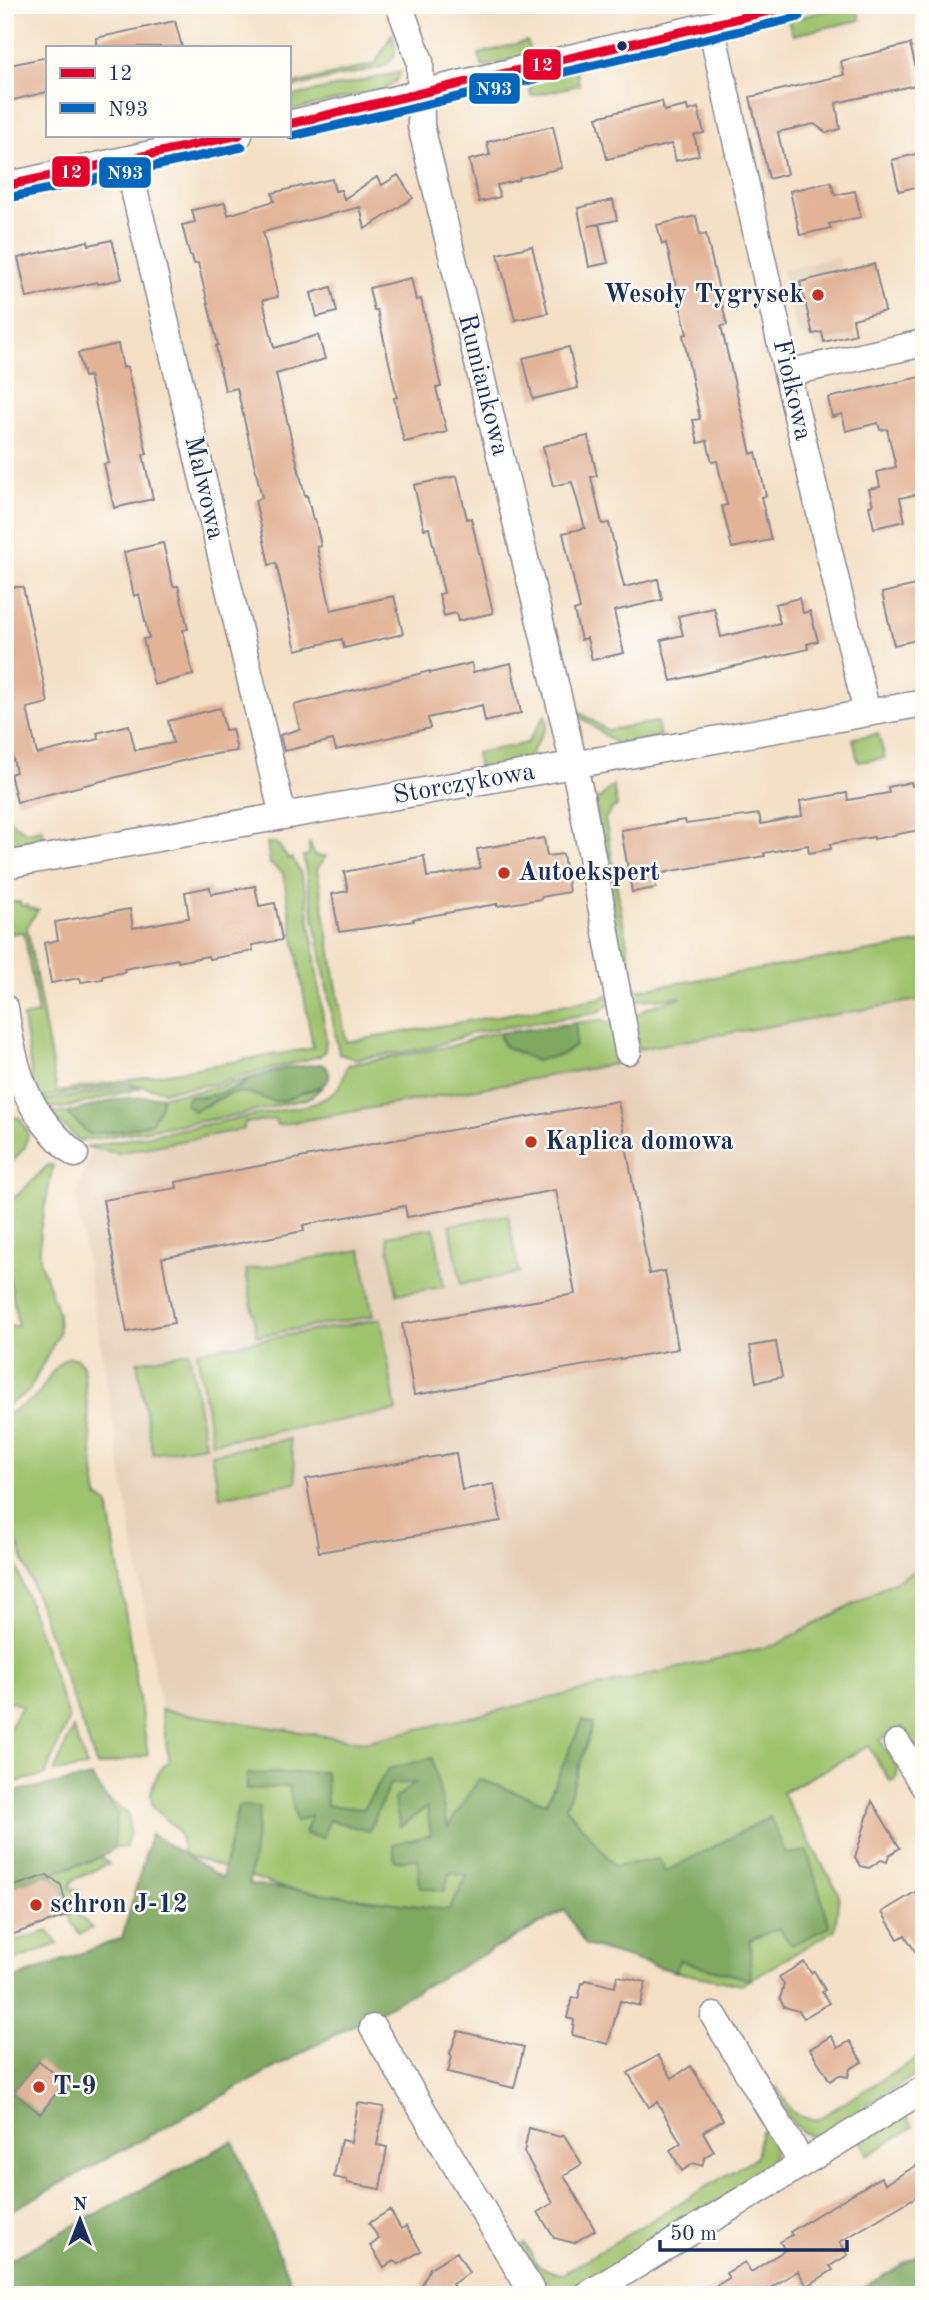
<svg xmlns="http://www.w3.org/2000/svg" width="929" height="2300" viewBox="0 0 929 2300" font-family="'Old Standard TT',serif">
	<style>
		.built { fill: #e6d0b7 }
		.green { fill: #9fc26c; stroke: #5d7865; stroke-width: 2 }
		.forest { fill: #7fa860; stroke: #4d6c5f; stroke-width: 2 }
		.building { fill: #e2b396 }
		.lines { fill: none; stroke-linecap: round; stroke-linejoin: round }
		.minor-casing { stroke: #888892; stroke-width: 29 }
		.minor { stroke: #fff; stroke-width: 26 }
		.bus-1-casing { stroke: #fdfcf7; stroke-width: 14 }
		.bus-2-casing { stroke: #fdfcf7; stroke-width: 14 }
		.bus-1 { stroke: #e4002b; stroke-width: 9 }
		.bus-2 { stroke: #0065bd; stroke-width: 9 }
		.bus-dot { fill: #1b2f5e; stroke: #fdfcf7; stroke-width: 2.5 }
		.poi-dot { fill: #c8321e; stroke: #fdfcf7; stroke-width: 2.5 }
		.labels { text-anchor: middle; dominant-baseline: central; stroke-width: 5; stroke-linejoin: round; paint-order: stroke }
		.poi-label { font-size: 26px; font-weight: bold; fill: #1b2f5e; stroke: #fdfcf7; text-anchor: start }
		.street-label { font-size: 26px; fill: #1b2f5e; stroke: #fdfcf7 }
		.line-badge { stroke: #fdfcf7; stroke-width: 2.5 }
		.badge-label { font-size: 19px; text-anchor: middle; font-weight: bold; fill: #fff }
	</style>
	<rect width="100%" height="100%" fill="#fdfcf7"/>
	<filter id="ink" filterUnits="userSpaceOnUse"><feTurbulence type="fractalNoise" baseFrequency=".0143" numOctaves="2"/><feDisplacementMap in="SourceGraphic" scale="14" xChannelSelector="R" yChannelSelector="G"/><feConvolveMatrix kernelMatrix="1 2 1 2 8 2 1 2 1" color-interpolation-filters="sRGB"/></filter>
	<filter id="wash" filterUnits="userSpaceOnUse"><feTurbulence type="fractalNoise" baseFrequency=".00686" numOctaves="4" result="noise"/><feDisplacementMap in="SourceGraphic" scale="28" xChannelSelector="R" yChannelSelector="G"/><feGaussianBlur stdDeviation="1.57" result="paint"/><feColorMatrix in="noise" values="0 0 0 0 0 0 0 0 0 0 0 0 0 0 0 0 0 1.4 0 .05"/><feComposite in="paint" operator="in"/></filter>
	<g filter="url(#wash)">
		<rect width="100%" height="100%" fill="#f4e0c5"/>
		<path class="built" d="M838,257L858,341L823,348L797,334L782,270Z
			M924,999V1566L776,1645L364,1742L161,1710L76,1197L89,1158L95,1146Z"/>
		<path class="green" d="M851,5H856L860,20L793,35L788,20Z
			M392,34C397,50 398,58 382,67L289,88V85L375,64Z
			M527,41L531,55L483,67L479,54Z
			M574,71L577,73L579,85L531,96L530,85L534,79Z
			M401,72L396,81L387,88L289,111V97Z
			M579,712L607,730L657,722L660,737L618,745L580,717Z
			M545,715L547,725L527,760L479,771L476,753L527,743Z
			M878,734L885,758L858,762L853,738Z
			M613,785L617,806L613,808L605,819L635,990L924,942V999L638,1049L634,1017L647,1008L681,997L638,1000L632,999L628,994L595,801C604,797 605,790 613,785Z
			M5,817L26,832L42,829L44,837L18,843H5Z
			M309,842L315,856H326L317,869L346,1042L601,998L608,995L610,1004L597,1013L476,1032L435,1046L405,1052L355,1059L339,1054L303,856L309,855Z
			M267,843H277L288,859L292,858L300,872L306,893L326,1040L325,1051L320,1056L214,1084L165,1091L131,1084L38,1098L33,1085L23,1017L38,1014L24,932L7,934L5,902H20L21,906L27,905L28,908L38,910L27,927L57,1092L313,1048L283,873L270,864Z
			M600,1020L612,1024L616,1057L614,1058L615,1064L277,1125L275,1119L244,1123V1129L118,1153L86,1147L309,1105C335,1096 339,1091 348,1065L452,1046L483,1035L499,1033L504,1046H575L576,1023Z
			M251,1078C234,1091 210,1098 189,1096L194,1111L232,1093H253L274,1101L323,1087L309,1098L239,1115L80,1141L48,1112L67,1113L89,1134L161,1106L162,1096L199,1091Z
			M132,1087L141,1088L65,1108L47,1107L42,1101Z
			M10,1116L20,1118L28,1133L25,1147L5,1170V1117Z
			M48,1165H53L40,1231V1261L58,1313L59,1333L29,1391L5,1407V1328L18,1325L5,1254V1202L18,1195Z
			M508,1215L519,1273L461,1284L450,1225Z
			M434,1228L444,1287L397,1294L387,1236Z
			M361,1250L373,1316L257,1336L246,1270Z
			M381,1319L396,1411L212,1442L197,1351Z
			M189,1352L205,1445L153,1454L137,1362Z
			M70,1357L77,1359L83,1365L97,1497L108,1503L148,1755L97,1766L5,1509V1415C15,1409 31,1403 38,1394C49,1381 53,1363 70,1357Z
			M289,1439L297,1482L220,1497L211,1454Z
			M5,1534L69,1719L45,1775L5,1785V1735L22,1706L9,1701L5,1708Z
			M924,1566V1761L903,1727L880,1740L898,1769L896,1779L890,1781L868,1746L782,1793L839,1894L835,1930L741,1985L676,1972L678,1960L750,1980V1940L779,1928L830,1927L665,1872L659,1859L496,1948L449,1910L290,1890L183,1854C182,1847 182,1837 178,1832C172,1822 160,1816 154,1807C145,1793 158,1770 169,1761L161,1710L364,1742L776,1645Z
			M73,1728L87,1767L54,1772Z
			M107,1798L128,1814L130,1833L125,1848H114L117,1814Z
			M101,1857L109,1864L73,1880L69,1888L80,1892L84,1903L76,1913L92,1928L80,1934L71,1922L61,1885L47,1875Z
			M48,1931L58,1944L5,1964V1944Z
			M924,2054V2071L867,2104L868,2110C847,2123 817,2151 795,2125C786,2116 780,2103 773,2093L777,2087L793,2113L816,2120Z
			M904,2113L913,2127L868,2155L860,2140Z
			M761,2131H769C777,2143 775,2158 767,2170L565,2295L546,2294L521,2255L522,2246L525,2244L539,2267L562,2274L756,2157Z"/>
		<path class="forest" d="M576,1023L575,1046L563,1054L536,1061L504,1046L499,1033Z
			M320,1064L326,1066C337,1084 317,1088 304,1092C294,1096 283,1103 272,1101C256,1097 254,1091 235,1093C221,1095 206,1105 194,1111L185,1104L189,1096L203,1098L240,1087L251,1078L286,1068Z
			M162,1096L161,1106L151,1123L125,1130L89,1134L67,1113L117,1099Z
			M583,1720L593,1724L566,1807L615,1866L659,1859L665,1872L770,1817L786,1854L807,1851L830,1927L791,1945L779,1928L750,1940L751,1980L679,1960L676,1972L585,1945L565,1910L5,2214V1982L122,1938L151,1834L222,1878L238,1806L260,1807L249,1884L449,1910L467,1876L450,1873L444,1891L420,1887L418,1859L395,1861L393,1844L431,1835L427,1807L400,1827L394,1799L415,1783L390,1784L369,1831L329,1820L323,1838L305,1834L311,1815L296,1822L289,1786L247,1790V1774L326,1772L327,1805L363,1809L388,1769L432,1758L448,1827L479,1779L546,1803Z
			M92,1777L117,1814L114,1848L101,1857L5,1889V1793Z
			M233,2141L296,2295H5V2262Z
			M924,2251V2295H852Z"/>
		<g id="blocks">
			<path class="building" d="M175,21L182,47H96V38Z
				M910,44L920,84L836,103L840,129L827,133L814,124L778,132L787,174L769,179L750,97L844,75L841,61Z
				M47,57V92L5,102V66Z
				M662,101L664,111L687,106L688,111L698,108L704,133L694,135L699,155L676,161L672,144L607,159L597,117Z
				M553,126L562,168L519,178V180L497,185L500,197L479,202L469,160L490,155L487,142Z
				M924,152V185L899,191L892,160Z
				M398,175L413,198L365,229L360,207L263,232L278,297L263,300L274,348L318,335L325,359L276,374L305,496L307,495L313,520L315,519L321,546L317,547L331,610L394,596L403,634L344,648L342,639L296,650L276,563L269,565L262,531L255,500L262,498L237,388L225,391L218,359L216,346L218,345L198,263L194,264L192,256H190L182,225L195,222L192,210L225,203L228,215L274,201L272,193L332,179L335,191L341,190L344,199L377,177L382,185Z
				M831,182L835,195L855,191L861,217L829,224L831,228L800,235L790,191Z
				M613,200L617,220L589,226L599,224L608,263L589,267L578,208Z
				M696,216L700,235L706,234L727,325L721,326L746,432L751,454L756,452L766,496L761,497L771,540L732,548L722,506L727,505L717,461L712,462L707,441L698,443L693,420L700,419L683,335L687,334L666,243L662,244L657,225Z
				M112,240L122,279L98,284L97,282L27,298L18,258L88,241L89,245Z
				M532,246L548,313L515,320L498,254Z
				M874,264L885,311L853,319L856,334L824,342L822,332L813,334L800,282Z
				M411,278L416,300L421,299L441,387L436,388L447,432L404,442L394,398L397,397L392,375L377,310H374L369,288Z
				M331,287L337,312L317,317L311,293Z
				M118,344L123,368L127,367L147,454L143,455L153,499L114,508L104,464L109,463L94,397L89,376L84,377L78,353Z
				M569,347L578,388L533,399L523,358Z
				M924,376V493L900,498L905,521L874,528L869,506L873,505L869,489L880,487L877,472L896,467L887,429L880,430L878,423L846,431L842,414L832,417L828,398Z
				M588,436L597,476L591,477L602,524L609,523L624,587L658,579L662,600L614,611L624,653L592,660L587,638L581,640L574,611L580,609L563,533L585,528L572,482L553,486L543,446Z
				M457,476L467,519L471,518L493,613L458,621L456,613L444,616L439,594L444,593L434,549L429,528L424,529L414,485Z
				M163,543L173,586H178L183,607L188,629L183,630L193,675L154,685L143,639L149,638L139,594L134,596L124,552Z
				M924,583V627L915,629L917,640L894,645L882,593Z
				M5,587H23L48,703L27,708L37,754L99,739L97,733L129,725L135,750L173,743L168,721L220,708L225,730L232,729L237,751L202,756L17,802L10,774L16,772L10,746L15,745L5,703Z
				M799,598L803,613L810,611L818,641L807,644L808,649L671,681L661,640L683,635L678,616L714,608L721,637L780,623L775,604Z
				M472,663L473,672L511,663L521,713L485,722L482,705L428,718L430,728L336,750L333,740L284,751L280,735L300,729L294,705L430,671V673Z
				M911,782L912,786L924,784V829L874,839V837L830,844L831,849L809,853L808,845L764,853L765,856L671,871L654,876L656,888L632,892L621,830L685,820L686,824L759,814L761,824L802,816L800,801L847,793L848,800L889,793L888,787Z
				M544,838L547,856L563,854L569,892L541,897V899L497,906V904L413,919L414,921L339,932L332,894L348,891L344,872L424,856L427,877L437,876L480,868L477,849Z
				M255,886L259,906L275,903L282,940L252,945L253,951L209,959L208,956L178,962V959L124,969L125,972L103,976V979L81,982L80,978L51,983L44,943L58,940L55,922L130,909L133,928L171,921L189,918L185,892L210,887L211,894Z
				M618,1101L649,1274L665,1271L678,1349L414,1395L402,1324L575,1294L556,1190L407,1217L405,1206L303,1225L304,1231L162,1258L174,1323L127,1332L103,1200L177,1188L176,1182L377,1143Z
				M776,1342L782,1377L756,1382L750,1346Z
				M456,1453L462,1490L494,1484L501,1521L319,1552L306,1479Z
				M872,1801L900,1848L889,1855L887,1862L881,1860L869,1868L860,1866L855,1858Z
				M47,1875L61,1885L69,1915L5,1937V1889Z
				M915,1892L924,1906V1966L905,1935L898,1939L882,1912Z
				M804,1962L811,1973L814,1971L825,1990L822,1992L829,2003L804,2018L799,2011L784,2007L780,1999L784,1984L779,1977Z
				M617,1976L646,1982L640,2006L620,2001L608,2044L572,2035L574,2020L567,2018L572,1997L578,1999L582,1983L584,1984L586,1980L615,1987Z
				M458,2031L524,2047L514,2088L448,2072L452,2057L450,2053Z
				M831,2036L838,2048L850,2041L862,2062L850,2069L848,2077L839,2075L830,2081L810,2049Z
				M658,2055L672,2078L691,2066L723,2120L703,2132L714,2151L705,2157L702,2166L694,2163L682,2171L670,2150L681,2143L657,2102L649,2107L628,2073Z
				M39,2061L65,2082L40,2114L13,2092Z
				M358,2103L384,2107L377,2145L387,2147L380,2189L347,2183V2180L334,2177L341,2140L351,2142Z
				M529,2128L560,2137L564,2135L582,2164L564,2175L595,2230L574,2243L554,2238L538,2212L553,2203L524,2152Z
				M924,2161V2192L840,2242L848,2255L830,2266L833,2270L807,2286L798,2271L767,2290L763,2295H702L729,2278L726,2273L745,2262L751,2272L785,2250L780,2242L792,2235L790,2232L822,2212L881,2177L885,2184Z
				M390,2210L401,2229L406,2226L421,2251L399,2264L394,2261L384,2267L370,2246L379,2239L369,2223Z
				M457,2252L469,2273L452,2284L458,2295H417L430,2268Z"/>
		</g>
	</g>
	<g filter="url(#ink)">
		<use href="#blocks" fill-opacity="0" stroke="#888892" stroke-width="2"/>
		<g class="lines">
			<defs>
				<path id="minor" d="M399,5L420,61L421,126L564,721L581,797L628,1051
					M711,25L787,373L867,713
					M289,124L796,5
					M127,160L283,816
					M5,186L239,135
					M787,373L924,343
					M5,865L924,703
					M5,1008C14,1071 25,1112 75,1154
					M897,1743L924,1786
					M714,2016L802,2163
					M373,2028L534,2295
					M587,2295L924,2089"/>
			</defs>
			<use href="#minor" class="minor-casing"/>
			<use href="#minor" class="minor"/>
			<defs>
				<path id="bus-1" d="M289,124L795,5
					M5,186L239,135"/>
				<path id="bus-2" d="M292,136L799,17
					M8,198L242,147"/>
			</defs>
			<use href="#bus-1" class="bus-1-casing"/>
			<use href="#bus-2" class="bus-2-casing"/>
			<use href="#bus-1" class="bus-1"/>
			<use href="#bus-2" class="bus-2"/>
		</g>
	</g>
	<circle class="bus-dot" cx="622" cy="46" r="6"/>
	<g class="poi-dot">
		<circle cx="818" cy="295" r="7"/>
		<circle cx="504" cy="873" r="7"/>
		<circle cx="531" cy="1142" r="7"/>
		<circle cx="36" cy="1905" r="7"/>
		<circle cx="39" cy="2087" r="7"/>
	</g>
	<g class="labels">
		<g class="poi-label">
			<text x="804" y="295" text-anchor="end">Wesoły Tygrysek</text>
			<text x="518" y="873">Autoekspert</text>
			<text x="545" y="1142">Kaplica domowa</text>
			<text x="50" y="1905">schron J-12</text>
			<text x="53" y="2087">T-9</text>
		</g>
		<g class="street-label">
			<text transform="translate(483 385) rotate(76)">Rumiankowa</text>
			<text transform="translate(792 390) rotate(77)">Fiołkowa</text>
			<text transform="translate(204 488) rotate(77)">Malwowa</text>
			<text transform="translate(464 784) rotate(-10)">Storczykowa</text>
		</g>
	</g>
	<g class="line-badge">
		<rect x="522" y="48" width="40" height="33" rx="7" fill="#e4002b"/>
		<rect x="468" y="72" width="53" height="33" rx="7" fill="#0065bd"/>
		<rect x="51" y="155" width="40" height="33" rx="7" fill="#e4002b"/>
		<rect x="98" y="156" width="54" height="33" rx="7" fill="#0065bd"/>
	</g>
	<g class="badge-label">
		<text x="542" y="71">12</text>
		<text x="494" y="95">N93</text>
		<text x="71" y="178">12</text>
		<text x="125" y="179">N93</text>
	</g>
	<rect width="929" height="2300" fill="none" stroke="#fdfcf7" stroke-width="28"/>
	<rect x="46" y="46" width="245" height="91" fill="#fdfcf7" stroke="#a3aaba" stroke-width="2"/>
	<rect x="60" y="68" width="35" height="10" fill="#e4002b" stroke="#a3aaba" stroke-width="2"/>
	<text x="108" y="80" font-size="21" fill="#1b2f5e">12</text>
	<rect x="60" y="103" width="35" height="10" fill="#0065bd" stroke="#a3aaba" stroke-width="2"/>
	<text x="108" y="116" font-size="21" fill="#1b2f5e">N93</text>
	<g transform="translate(80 2220)" stroke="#fdfcf7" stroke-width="5" paint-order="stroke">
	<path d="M0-5L12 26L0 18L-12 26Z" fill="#1b2f5e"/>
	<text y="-10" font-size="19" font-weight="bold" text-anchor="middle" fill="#1b2f5e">N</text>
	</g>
	<path d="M660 2240v10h187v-10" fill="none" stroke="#1b2f5e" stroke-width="3.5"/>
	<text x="670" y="2240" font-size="21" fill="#1b2f5e" stroke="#fdfcf7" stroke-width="5" paint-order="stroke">50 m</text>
</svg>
